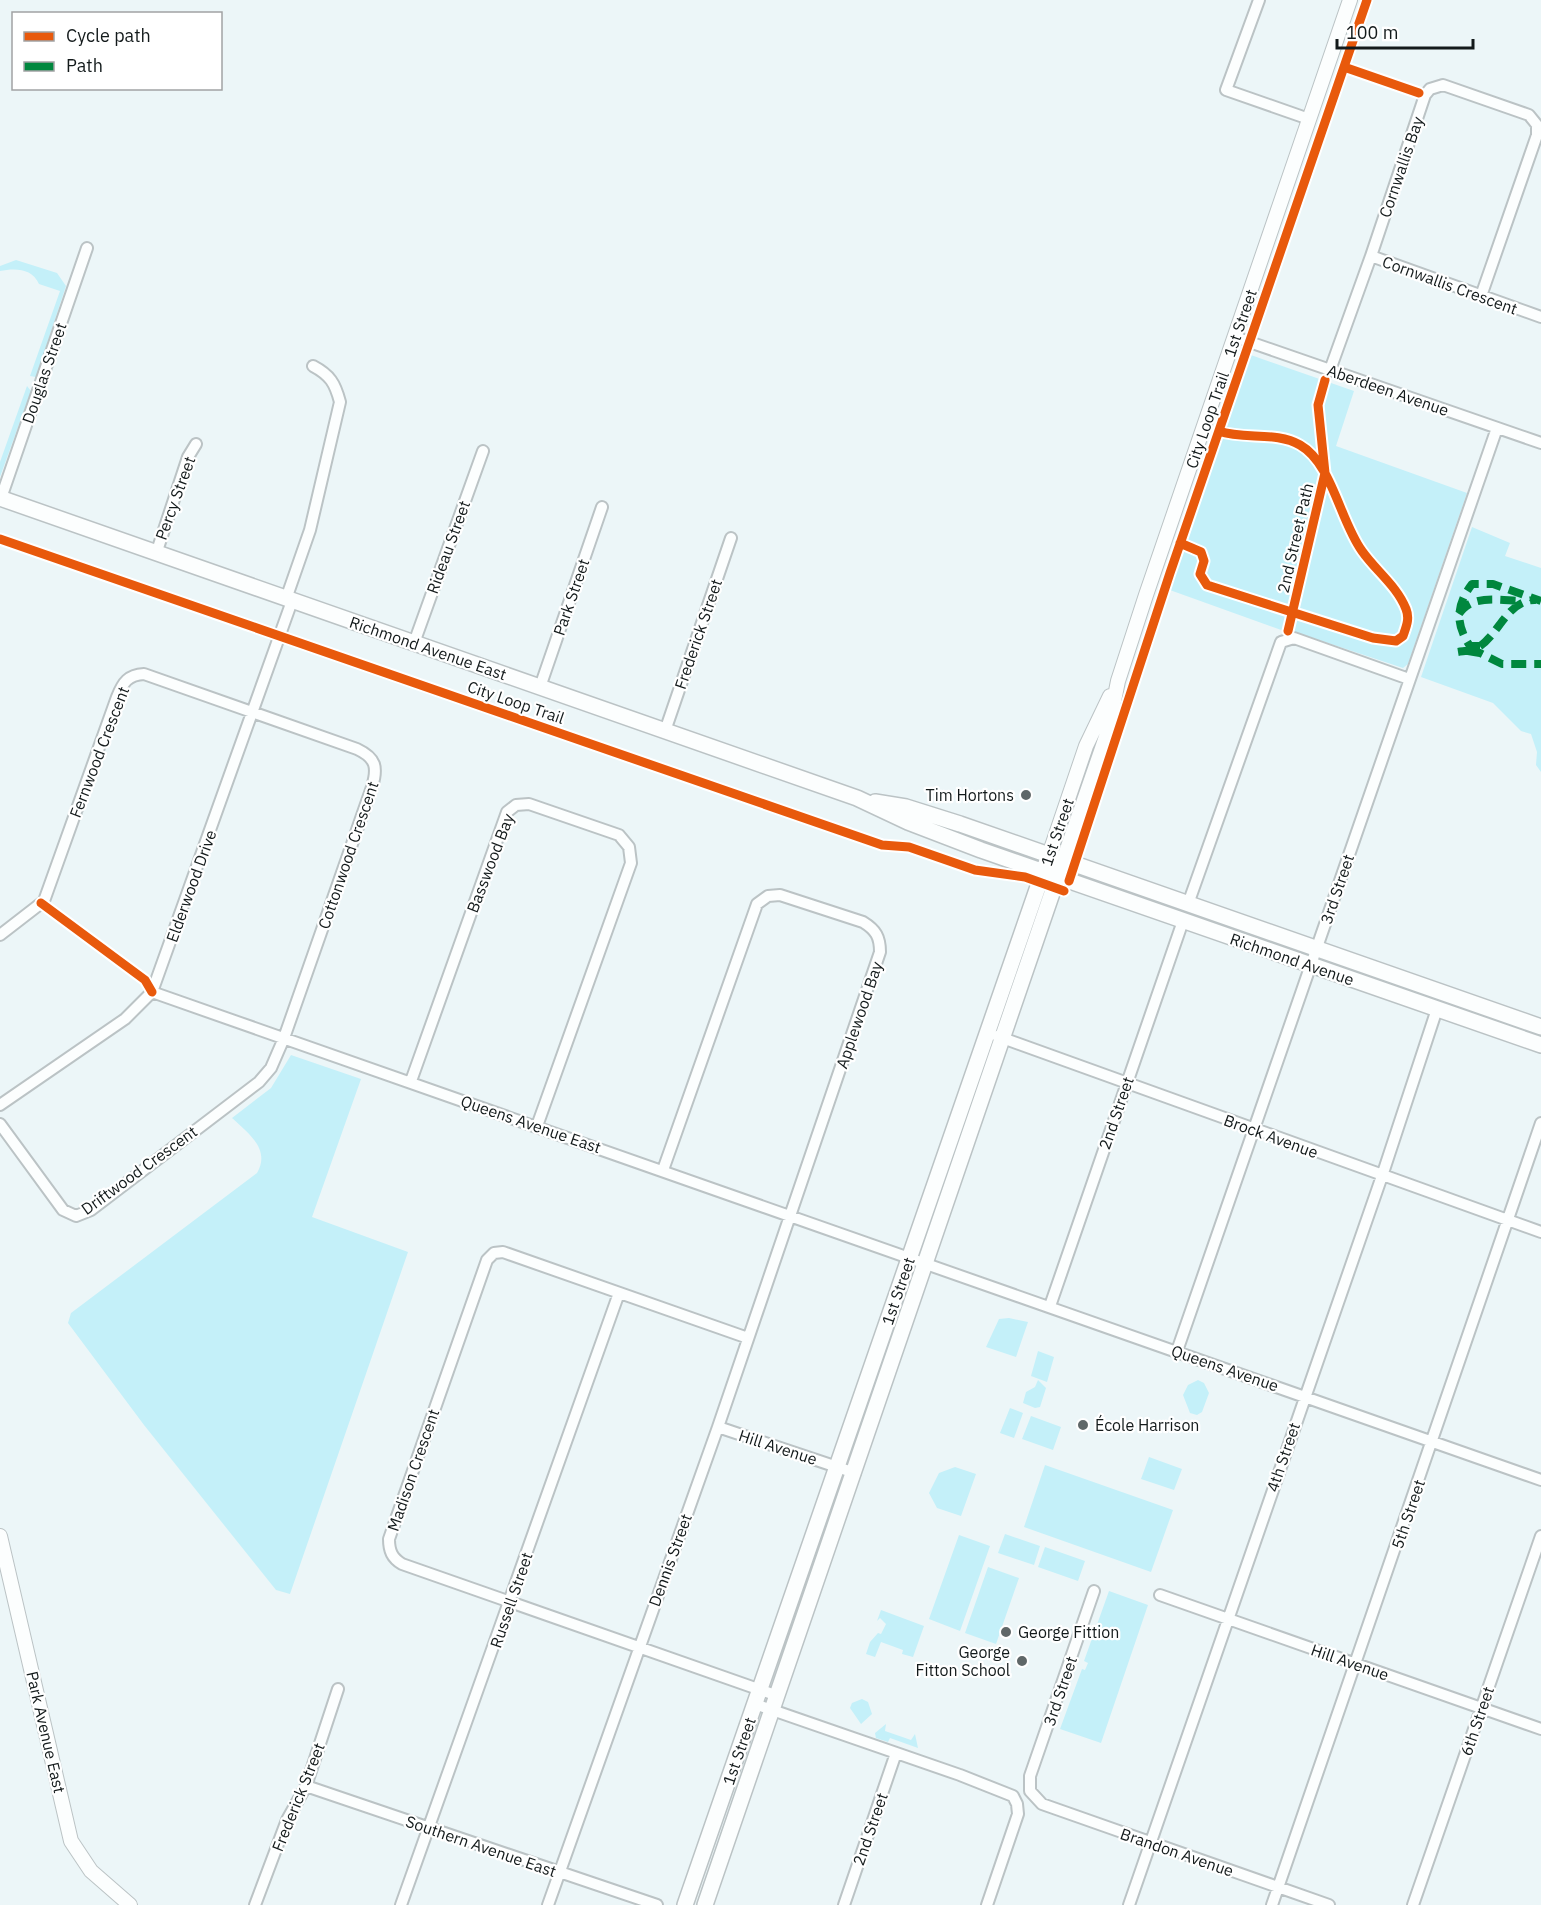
<svg xmlns="http://www.w3.org/2000/svg" width="1541" height="1905" viewBox="0 0 1541 1905" font-family="'IBM Plex Sans',sans-serif">
	<style>
		.green { fill: #c4f0f9 }
		.lines { fill: none; stroke-linecap: round; stroke-linejoin: round }
		.minor-casing { stroke: #bbc3c5; stroke-width: 14 }
		.tertiary-casing { stroke: #bbc3c5; stroke-width: 16 }
		.secondary-casing { stroke: #bbc3c5; stroke-width: 18 }
		.minor { stroke: #fcfefe; stroke-width: 10 }
		.tertiary { stroke: #fcfefe; stroke-width: 14 }
		.secondary { stroke: #fcfefe; stroke-width: 15 }
		.quiet { stroke: #00873e; stroke-width: 8; stroke-dasharray: 15 8; stroke-linecap: butt }
		.cycleway-casing { stroke: #fff; stroke-width: 13 }
		.cycleway { stroke: #e8590c; stroke-width: 9 }
		.poi-dot { fill: #5f6768; stroke: #fff; stroke-width: 2 }
		.labels { text-anchor: middle; dominant-baseline: central; stroke-width: 4.5; stroke-linejoin: round; paint-order: stroke }
		.street-label { font-size: 16px; fill: #131a1b; stroke: #fff }
		.poi-label { font-size: 16px; fill: #131a1b; stroke: #fff; text-anchor: end }
	</style>
	<rect width="100%" height="100%" fill="#ecf6f8"/>
	<path class="green" d="M16,260L57,273L66,286L36,377L30,376L60,291L39,284C32,268 15,268 0,271V266Z
		M1248,354L1354,391L1336,446L1467,493L1408,664L1403,668L1292,631H1284L1167,589Z
		M27,386L31,391L0,477V462Z
		M1472,527L1510,543L1505,556L1541,568V772L1536,765L1537,752L1531,734L1521,731L1493,703L1421,677Z
		M291,1055L361,1079L312,1217L408,1252L290,1594L276,1590L144,1425L68,1323L71,1313L257,1173C271,1149 248,1133 232,1118L271,1088Z
		M1009,1318L1028,1322L1016,1357L986,1347L999,1319Z
		M1038,1351L1054,1357L1047,1382L1031,1376Z
		M1038,1380L1046,1388L1040,1407L1035,1408L1023,1403L1026,1392L1035,1387Z
		M1198,1380L1204,1383L1209,1393L1202,1412L1197,1415L1190,1413L1183,1395L1188,1385Z
		M1010,1408L1023,1413L1014,1438L1000,1433Z
		M1031,1416L1061,1427L1053,1450L1022,1439Z
		M1149,1457L1182,1469L1174,1490L1141,1479Z
		M1045,1465L1173,1510L1151,1572L1024,1527Z
		M955,1467L976,1474L961,1516L937,1508L929,1493L939,1473Z
		M1005,1534L1040,1546L1034,1565L998,1553Z
		M959,1535L990,1546L960,1631L929,1619Z
		M1045,1547L1085,1561L1078,1581L1038,1567Z
		M988,1567L1019,1578L996,1644L965,1633Z
		M1109,1591L1148,1605L1101,1743L1060,1729L1082,1669L1085,1670L1088,1663L1084,1661Z
		M881,1610L924,1626L913,1657L902,1654L903,1650L881,1642L875,1657L866,1654L870,1642L878,1633L881,1634L886,1624L880,1618L877,1621Z
		M862,1699L868,1702L872,1714L861,1724L850,1708L852,1703Z
		M886,1724L885,1731L911,1740L915,1734L918,1748L890,1738L888,1742L876,1738L875,1733Z"/>
	<g class="lines">
		<defs>
			<path id="minor" d="M1259,0L1226,90L1309,119
				M1371,256L1425,95L1430,89L1443,85L1529,115L1537,125V135L1481,296
				M1235,337L1541,443
				M1330,370L1371,256L1541,317
				M1,498L87,248
				M156,554L188,457L196,444
				M286,599L310,530L340,402C335,383 330,375 313,366
				M414,643L483,451
				M540,687L602,507
				M665,731L731,538
				M1188,904L1281,642L1294,638L1409,679
				M0,935L44,901L117,697C123,682 128,675 144,674L357,749C376,758 378,767 372,787L284,1038L271,1068L259,1082L91,1210L76,1216L63,1210L0,1124
				M152,992L1541,1480
				M997,1036L1541,1232
				M411,1081L507,812L516,805L529,804L619,835L629,847L631,863L537,1126
				M0,1105L125,1019L152,992L292,601
				M1050,1306L1183,921
				M748,1338L503,1252L494,1253L487,1260L389,1539C389,1551 392,1558 402,1564L778,1696
				M1177,1351L1497,428
				M718,1427L855,1473
				M1094,1591L1030,1776V1791L1042,1804L1329,1905
				M1160,1595L1541,1729
				M755,1704L960,1775L1013,1796L1017,1804L1018,1814L987,1905
				M306,1786L657,1905
				M255,1905L287,1820L306,1786L338,1689
				M401,1905L619,1293
				M548,1905L718,1427L880,952C880,937 876,930 863,922L780,895L768,896L757,904L663,1170
				M844,1905L896,1753
				M1129,1905L1382,1176L1437,1009
				M1272,1905L1541,1123
				M1413,1905L1541,1536"/>
			<path id="tertiary" d="M1049,855L1086,746L1110,696
				M1063,861L1108,731L1118,681L1146,595L1350,0
				M0,1536L71,1841L91,1871L130,1905"/>
			<path id="secondary" d="M0,498L857,798L908,822L981,850L1541,1045
				M875,802L906,807L960,824L1541,1027
				M685,1905L1049,855
				M705,1905L1063,861"/>
		</defs>
		<use href="#minor" class="minor-casing"/>
		<use href="#tertiary" class="tertiary-casing"/>
		<use href="#secondary" class="secondary-casing"/>
		<use href="#minor" class="minor"/>
		<use href="#tertiary" class="tertiary"/>
		<use href="#secondary" class="secondary"/>
		<path class="quiet" d="M1459,614C1472,593 1502,601 1523,601
			M1480,646H1470C1455,624 1456,605 1472,584H1493L1541,601
			M1468,651L1480,653L1502,664H1541
			M1458,652C1464,651 1471,651 1477,648C1499,636 1507,599 1536,600"/>
		<defs>
			<path id="cycleway" d="M1344,67L1419,93
				M1219,431C1244,440 1276,431 1300,445C1332,463 1340,521 1362,551C1376,571 1397,586 1406,609C1410,619 1406,627 1403,636
				M0,539L882,845L909,847L975,870L1025,877L1064,891
				M1180,543L1201,552L1204,561L1200,574L1207,585L1373,638L1396,641L1403,636
				M1288,631L1325,473L1318,405L1325,380
				M1069,881L1170,573L1367,0
				M41,903L145,980L152,992"/>
		</defs>
		<use href="#cycleway" class="cycleway-casing"/>
		<use href="#cycleway" class="cycleway"/>
	</g>
	<g class="poi-dot">
		<circle cx="1026" cy="795" r="6"/>
		<circle cx="1083" cy="1425" r="6"/>
		<circle cx="1006" cy="1632" r="6"/>
		<circle cx="1022" cy="1661" r="6"/>
	</g>
	<g class="labels">
		<g class="street-label">
			<text transform="translate(1401 167) rotate(-71)">Cornwallis Bay</text>
			<text transform="translate(1450 285) rotate(20)">Cornwallis Crescent</text>
			<text transform="translate(1240 323) rotate(-71)">1st Street</text>
			<text transform="translate(44 373) rotate(-71)">Douglas Street</text>
			<text transform="translate(1388 390) rotate(19)">Aberdeen Avenue</text>
			<text transform="translate(1207 420) rotate(-71)">City Loop Trail</text>
			<text transform="translate(175 498) rotate(-70)">Percy Street</text>
			<text transform="translate(1295 538) rotate(-77)">2nd Street Path</text>
			<text transform="translate(448 547) rotate(-70)">Rideau Street</text>
			<text transform="translate(571 597) rotate(-71)">Park Street</text>
			<text transform="translate(698 634) rotate(-71)">Frederick Street</text>
			<text transform="translate(428 648) rotate(19)">Richmond Avenue East</text>
			<text transform="translate(516 702) rotate(19)">City Loop Trail</text>
			<text transform="translate(99 752) rotate(-69)">Fernwood Crescent</text>
			<text transform="translate(1057 832) rotate(-71)">1st Street</text>
			<text transform="translate(348 855) rotate(-71)">Cottonwood Crescent</text>
			<text transform="translate(490 863) rotate(-69)">Basswood Bay</text>
			<text transform="translate(191 886) rotate(-70)">Elderwood Drive</text>
			<text transform="translate(1337 889) rotate(-71)">3rd Street</text>
			<text transform="translate(1292 959) rotate(19)">Richmond Avenue</text>
			<text transform="translate(859 1015) rotate(-71)">Applewood Bay</text>
			<text transform="translate(1116 1113) rotate(-71)">2nd Street</text>
			<text transform="translate(531 1124) rotate(19)">Queens Avenue East</text>
			<text transform="translate(1271 1136) rotate(20)">Brock Avenue</text>
			<text transform="translate(139 1170) rotate(-36)">Driftwood Crescent</text>
			<text transform="translate(898 1291) rotate(-71)">1st Street</text>
			<text transform="translate(1225 1368) rotate(19)">Queens Avenue</text>
			<text transform="translate(778 1447) rotate(18)">Hill Avenue</text>
			<text transform="translate(1283 1457) rotate(-71)">4th Street</text>
			<text transform="translate(413 1470) rotate(-71)">Madison Crescent</text>
			<text transform="translate(1408 1514) rotate(-71)">5th Street</text>
			<text transform="translate(670 1560) rotate(-70)">Dennis Street</text>
			<text transform="translate(511 1600) rotate(-71)">Russell Street</text>
			<text transform="translate(1350 1662) rotate(19)">Hill Avenue</text>
			<text transform="translate(1060 1691) rotate(-71)">3rd Street</text>
			<text transform="translate(1477 1721) rotate(-71)">6th Street</text>
			<text transform="translate(46 1732) rotate(77)">Park Avenue East</text>
			<text transform="translate(739 1751) rotate(-71)">1st Street</text>
			<text transform="translate(298 1797) rotate(-68)">Frederick Street</text>
			<text transform="translate(870 1829) rotate(-71)">2nd Street</text>
			<text transform="translate(481 1846) rotate(19)">Southern Avenue East</text>
			<text transform="translate(1177 1852) rotate(19)">Brandon Avenue</text>
		</g>
		<g class="poi-label">
			<text x="1014" y="795">Tim Hortons</text>
			<text x="1095" y="1425" text-anchor="start">École Harrison</text>
			<text x="1018" y="1632" text-anchor="start">George Fittion</text>
			<text x="1010" y="1652">George<tspan x="1010" dy="18">Fitton School</tspan></text>
		</g>
	</g>
	<rect x="12" y="12" width="210" height="78" fill="#ffffff" stroke="#a1a3a4" stroke-width="1.5"/>
	<rect x="24" y="32" width="30" height="9" fill="#e8590c" stroke="#a1a3a4" stroke-width="1.5"/>
	<text x="66" y="42" font-size="18" fill="#131a1b">Cycle path</text>
	<rect x="24" y="62" width="30" height="9" fill="#00873e" stroke="#a1a3a4" stroke-width="1.5"/>
	<text x="66" y="72" font-size="18" fill="#131a1b">Path</text>
	<path d="M1337 39v9h136v-9" fill="none" stroke="#131a1b" stroke-width="3"/>
	<text x="1346" y="39" font-size="18" fill="#131a1b" stroke="#ffffff" stroke-width="4.5" paint-order="stroke">100 m</text>
</svg>
